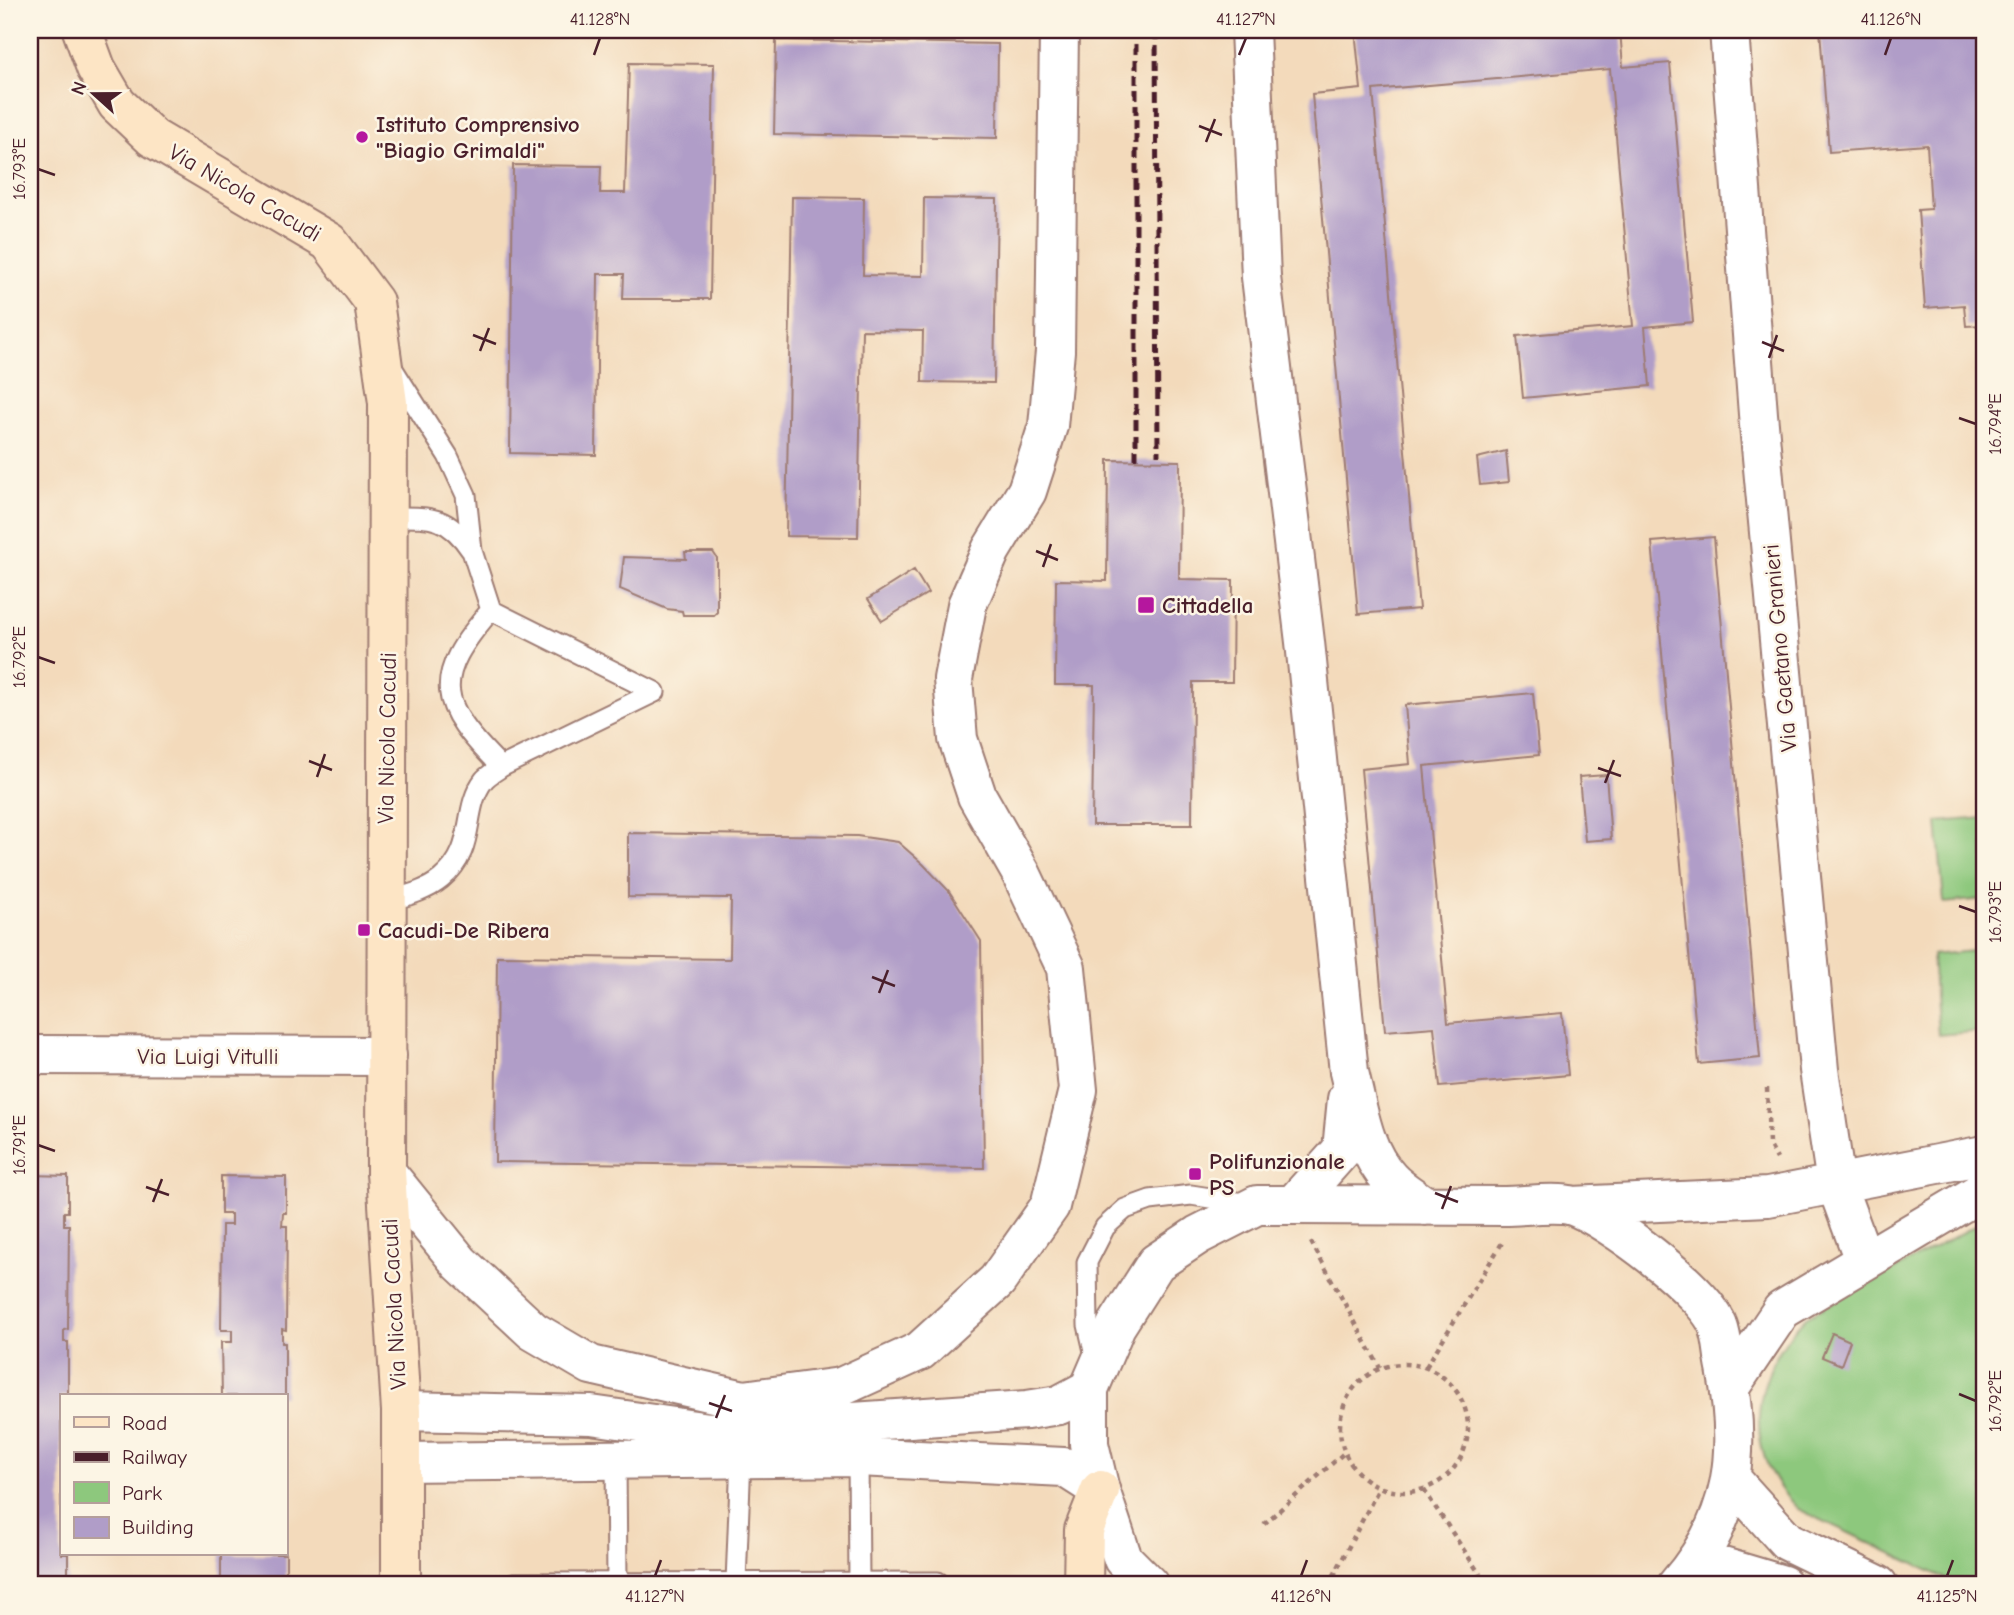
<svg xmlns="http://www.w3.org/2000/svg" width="2014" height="1615" viewBox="0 0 2014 1615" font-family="'Comic Neue',sans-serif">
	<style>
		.green { fill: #8dc87d; stroke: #6c7454; stroke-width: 2 }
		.building { fill: #b09dc8 }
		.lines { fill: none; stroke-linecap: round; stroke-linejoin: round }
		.lane-casing { stroke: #9e7c73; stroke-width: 23 }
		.street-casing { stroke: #9e7c73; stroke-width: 42 }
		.secondary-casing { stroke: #9e7c73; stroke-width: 42 }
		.path { stroke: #9e7c73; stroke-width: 4.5; stroke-dasharray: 5 5; stroke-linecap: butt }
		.lane { stroke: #fff; stroke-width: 19 }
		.street { stroke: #fff; stroke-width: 38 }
		.secondary { stroke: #fde5c5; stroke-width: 38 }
		.rail { stroke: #4a1f2b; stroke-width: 5; stroke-dasharray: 10 5; stroke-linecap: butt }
		.ticks { fill: none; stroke: #4a1f2b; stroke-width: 2.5 }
		.poi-dot { fill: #b5179e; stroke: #fcf5e5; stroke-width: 2.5 }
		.labels { text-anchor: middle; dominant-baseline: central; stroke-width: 5; stroke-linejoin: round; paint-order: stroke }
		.poi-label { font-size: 23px; font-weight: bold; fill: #4a1f2b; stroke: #fcf5e5; text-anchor: start }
		.street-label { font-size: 23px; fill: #4a1f2b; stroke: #fcf5e5 }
		.neatline { fill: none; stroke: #4a1f2b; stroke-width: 2.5 }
		.ticks-label { font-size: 18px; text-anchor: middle; fill: #4a1f2b }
	</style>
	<rect width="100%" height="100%" fill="#fcf5e5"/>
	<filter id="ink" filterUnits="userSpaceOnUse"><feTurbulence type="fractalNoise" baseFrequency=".0143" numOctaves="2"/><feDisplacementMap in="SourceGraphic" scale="14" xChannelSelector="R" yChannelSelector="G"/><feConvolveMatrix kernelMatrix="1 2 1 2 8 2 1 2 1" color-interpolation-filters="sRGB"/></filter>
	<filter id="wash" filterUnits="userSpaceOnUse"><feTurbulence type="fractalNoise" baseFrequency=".00686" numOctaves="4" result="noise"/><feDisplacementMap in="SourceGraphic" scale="28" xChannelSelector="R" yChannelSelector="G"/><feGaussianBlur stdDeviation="1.57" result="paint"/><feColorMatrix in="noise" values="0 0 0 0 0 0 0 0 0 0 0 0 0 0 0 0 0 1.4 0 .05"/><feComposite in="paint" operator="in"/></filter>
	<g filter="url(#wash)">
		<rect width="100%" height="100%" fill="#f3dabb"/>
		<path class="green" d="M1984,818V899L1944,903L1937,822Z
			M1984,950V1031L1938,1035L1932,955Z
			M1984,1221V1585H1959L1798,1509C1739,1451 1751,1373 1806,1317Z"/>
		<g id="blocks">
			<path class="building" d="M1355,30H1620L1623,67L1670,63L1693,322L1645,327L1650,386L1523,398L1517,336L1633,326L1610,69L1373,90L1419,609L1358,614L1312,94L1361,89Z
				M1820,30H1984V325L1966,326L1964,305L1925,308L1918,210L1931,209L1927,145L1829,152Z
				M776,40L998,44L997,138L774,134Z
				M629,63L714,64L710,299H623L624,274H598L596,455L510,453L513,165L601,166L600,193H625Z
				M792,197L864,198L863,275L923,276L924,198L997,199L994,383L922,382L923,331L862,330L858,537L786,536Z
				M1506,451L1509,482L1480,485L1477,458Z
				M1108,460L1180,461L1179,579L1233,580L1232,682H1193L1192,825H1092L1094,685H1055L1056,580L1107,581Z
				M1714,537L1760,1058L1699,1064L1652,542Z
				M685,552H713L717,558V612L714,615H683L682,611L667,609L620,589L624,557L686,559Z
				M914,570L928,593L882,621L868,599Z
				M1533,693L1539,755L1424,766L1448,1023L1562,1013L1568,1075L1440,1087L1434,1027L1385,1031L1361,769L1410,764L1405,705Z
				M1606,775L1611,839L1585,841L1579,777Z
				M628,833L857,836L898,842L923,864L949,891L981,941L984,1168L495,1162L497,956L730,959L731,898L628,897Z
				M30,1175L68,1176V1212H64V1225H69L68,1329L64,1330V1342H68V1396H61V1554H68V1585H30Z
				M221,1176L286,1177V1213H283L282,1226H287L286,1330L282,1329V1343H285V1396H222L221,1342H232V1330H221L222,1225H231V1214H221Z
				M1832,1333L1850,1341L1841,1365L1822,1357Z
				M221,1554H286V1585H221Z"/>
		</g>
	</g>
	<g filter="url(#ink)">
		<use href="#blocks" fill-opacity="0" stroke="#9e7c73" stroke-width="2"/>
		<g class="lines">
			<defs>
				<path id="lane" d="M391,366L448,456L466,495L472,551L491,610L655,692
					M388,517C429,517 447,514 471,550
					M491,610C431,679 437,703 501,767
					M385,902C405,896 425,892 441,879C478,849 461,810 484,780C488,775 496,771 501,767L655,692
					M1096,1360L1088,1325L1087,1262L1105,1227L1125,1209L1150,1200L1191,1195L1249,1204
					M858,1457L859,1581
					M616,1460L617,1582
					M736,1582L741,1458
					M514,1583L938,1582"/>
				<path id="street" d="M1250,30L1261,277L1305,642L1349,1072C1358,1108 1363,1151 1390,1179C1399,1189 1413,1197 1425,1206
					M1729,30L1758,414L1819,1070L1836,1184L1864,1260
					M30,1055L387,1056
					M386,1172L460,1263L533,1331L591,1365L744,1400L841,1387L920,1351L997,1281L1050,1206L1078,1090L1066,968L1021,873L977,796L958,739L953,679L967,605L991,550L1027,491L1048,426L1055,351L1059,30
					M1293,1205L1342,1150L1347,1099
					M1572,1206L1768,1197L1984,1155
					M1730,1387L1782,1310L1984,1190
					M401,1411L591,1415L709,1432L1027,1410L1059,1405L1089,1389
					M401,1462L858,1457L1064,1467L1100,1490
					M1732,1480L1787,1541L1878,1585
					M1699,1560L1783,1585
					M1149,1585L1123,1559L1100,1490L1089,1444V1389L1116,1326L1156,1263L1198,1235L1257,1205H1293C1363,1206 1434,1206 1505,1206C1522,1206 1558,1201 1573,1206C1609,1219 1705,1291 1718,1326C1723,1339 1723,1355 1726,1368C1742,1452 1735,1519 1677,1585"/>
				<path id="secondary" d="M82,30L96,68L117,104L153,138L329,242L374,302L388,403L386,1172L401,1411V1585
					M1083,1585L1084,1530L1100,1490"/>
			</defs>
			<use href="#lane" class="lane-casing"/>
			<use href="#street" class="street-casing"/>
			<use href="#secondary" class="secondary-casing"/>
			<path class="path" d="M1767,1088L1769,1144L1777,1159
				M1311,1242L1380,1368
				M1340 1428a64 64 0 1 1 128 0a64 64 0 1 1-128 0Z
				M1426,1367L1502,1243
				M1424,1490L1487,1585
				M1264,1524L1344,1453
				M1329,1585L1379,1488"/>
			<use href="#lane" class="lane"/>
			<use href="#street" class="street"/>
			<use href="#secondary" class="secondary"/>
			<path class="rail" d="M1156,30L1158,455
				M1136,459V30"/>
		</g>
	</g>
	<path class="ticks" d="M594,55L600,38M1239,55L1246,38M1885,55L1891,38M1199,126L1222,135M1206,142L1215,119M38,169L55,175M473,335L496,344M1762,342L1784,351M480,351L489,328M1769,358L1777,335M1959,418L1976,424M1036,551L1058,560M1043,567L1051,544M38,657L55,663M309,761L332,770M1598,768L1621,776M317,777L325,754M1605,783L1614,760M1959,906L1976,912M872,977L895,986M879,993L888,970M38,1145L55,1151M146,1187L169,1195M1435,1193L1458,1202M153,1202L162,1179M1442,1209L1451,1186M1959,1394L1976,1401M709,1403L732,1411M716,1418L725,1395M655,1576L661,1560M1301,1576L1307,1560M1947,1576L1953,1560"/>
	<g class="poi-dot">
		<circle cx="362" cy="137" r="7"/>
		<rect x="1137" y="596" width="18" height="18" rx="3.5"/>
		<rect x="357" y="923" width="14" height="14" rx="3.5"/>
		<rect x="1188" y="1167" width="14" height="14" rx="3.5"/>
	</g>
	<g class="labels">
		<g class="poi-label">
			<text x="376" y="124">Istituto Comprensivo<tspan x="376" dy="26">"Biagio Grimaldi"</tspan></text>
			<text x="1162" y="605">Cittadella</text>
			<text x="378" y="930">Cacudi-De Ribera</text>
			<text x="1209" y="1161">Polifunzionale<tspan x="1209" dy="26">PS</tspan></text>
		</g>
		<g class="street-label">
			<text transform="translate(245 193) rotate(30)">Via Nicola Cacudi</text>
			<text transform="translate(1780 648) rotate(-95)">Via Gaetano Granieri</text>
			<text transform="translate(387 738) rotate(-89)">Via Nicola Cacudi</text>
			<text x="208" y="1056">Via Luigi Vitulli</text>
			<text transform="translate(394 1304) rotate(-93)">Via Nicola Cacudi</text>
		</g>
	</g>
	<rect width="2014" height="1615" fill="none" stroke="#fcf5e5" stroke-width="77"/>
	<rect x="60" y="1394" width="228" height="161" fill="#fcf5e5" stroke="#b59f9b" stroke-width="2"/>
	<rect x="74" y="1417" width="35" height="10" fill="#fde5c5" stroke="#b59f9b" stroke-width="2"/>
	<text x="122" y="1430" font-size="21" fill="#4a1f2b">Road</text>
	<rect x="74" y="1452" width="35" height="10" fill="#4a1f2b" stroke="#b59f9b" stroke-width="2"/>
	<text x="122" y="1464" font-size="21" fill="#4a1f2b">Railway</text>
	<rect x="74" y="1482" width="35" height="21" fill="#8dc87d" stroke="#b59f9b" stroke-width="2"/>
	<text x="122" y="1500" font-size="21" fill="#4a1f2b">Park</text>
	<rect x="74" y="1517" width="35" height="21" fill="#b09dc8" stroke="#b59f9b" stroke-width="2"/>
	<text x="122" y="1534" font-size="21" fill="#4a1f2b">Building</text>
	<g transform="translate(94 94) rotate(291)" stroke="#fcf5e5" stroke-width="5" paint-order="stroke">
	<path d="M0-5L12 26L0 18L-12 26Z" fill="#4a1f2b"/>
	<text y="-10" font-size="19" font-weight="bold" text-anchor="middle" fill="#4a1f2b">N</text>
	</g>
	<rect x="38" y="38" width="1938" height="1538" class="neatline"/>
	<g class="ticks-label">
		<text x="600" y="25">41.128°N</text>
		<text x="1246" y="25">41.127°N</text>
		<text x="1891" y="25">41.126°N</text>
		<text transform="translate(19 169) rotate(-90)" y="6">16.793°E</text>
		<text transform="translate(1995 424) rotate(-90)" y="6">16.794°E</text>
		<text transform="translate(19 657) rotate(-90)" y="6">16.792°E</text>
		<text transform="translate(1995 912) rotate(-90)" y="6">16.793°E</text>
		<text transform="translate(19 1145) rotate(-90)" y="6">16.791°E</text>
		<text transform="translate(1995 1401) rotate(-90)" y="6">16.792°E</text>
		<text x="655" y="1602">41.127°N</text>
		<text x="1301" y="1602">41.126°N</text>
		<text x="1947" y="1602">41.125°N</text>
	</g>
</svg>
